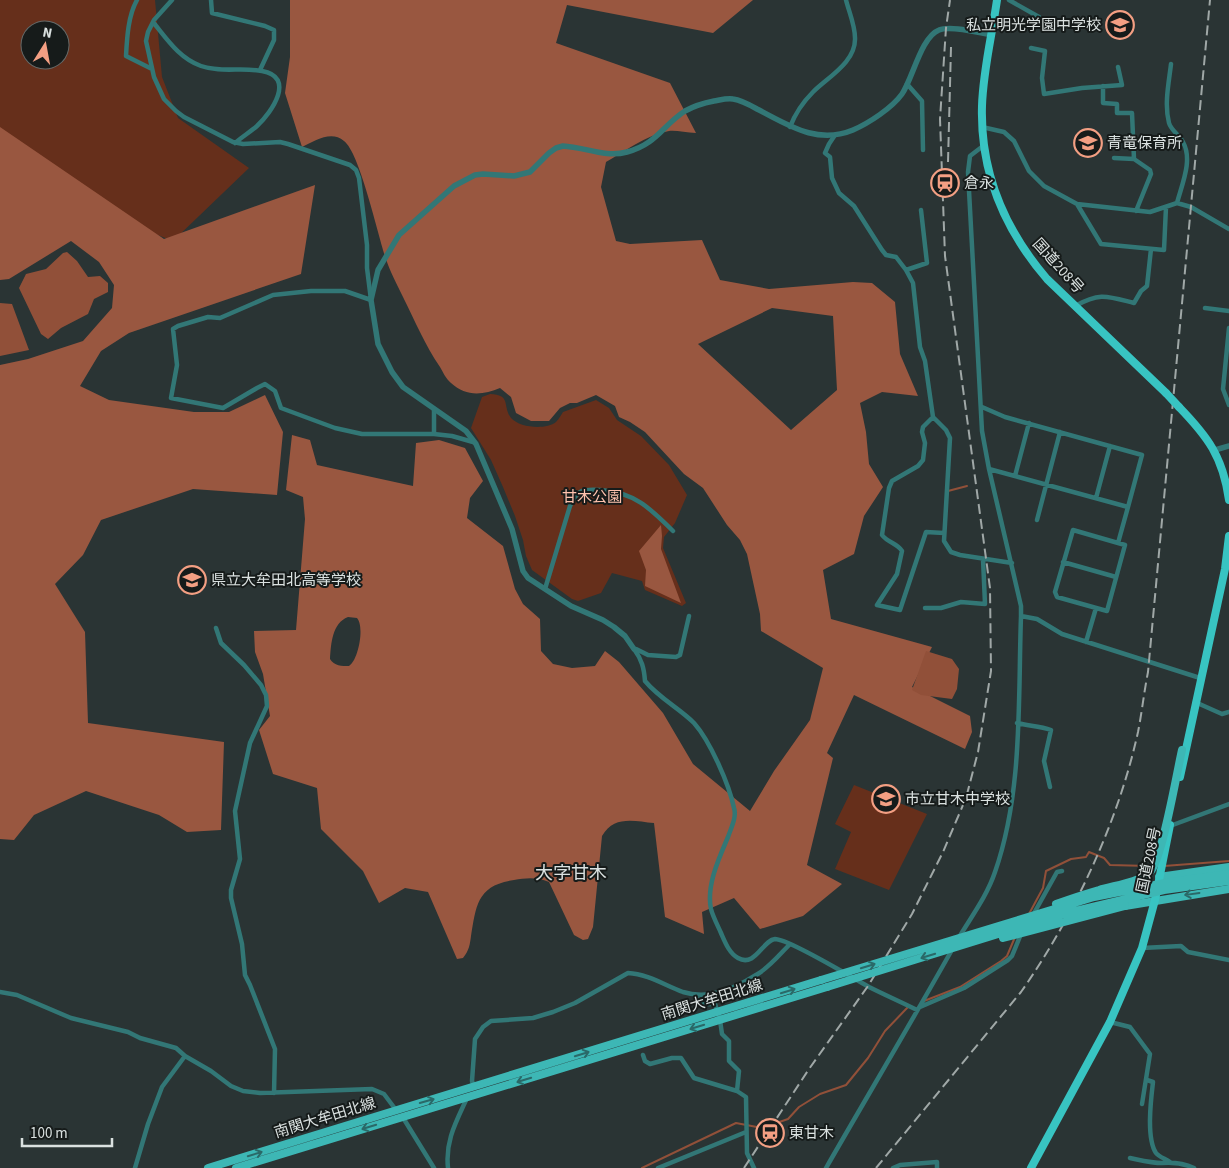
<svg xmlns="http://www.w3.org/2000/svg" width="1229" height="1168" viewBox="0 0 1229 1168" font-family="'Source Sans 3','Noto Sans JP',sans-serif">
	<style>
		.green { fill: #662f1b; fill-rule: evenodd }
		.forest { fill: #995740; fill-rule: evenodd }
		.water { fill: #915039 }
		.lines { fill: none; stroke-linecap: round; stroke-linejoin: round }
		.stream { stroke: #915039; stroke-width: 2 }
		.minor { stroke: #327776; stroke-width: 4.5 }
		.tertiary { stroke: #327776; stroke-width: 5.5 }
		.primary { stroke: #3db7b5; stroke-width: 8 }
		.trunk { stroke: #38c4c2; stroke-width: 8 }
		.rail { stroke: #a0a8a7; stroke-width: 2; stroke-dasharray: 10 5; stroke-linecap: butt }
		.primary-bridge { stroke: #3db7b5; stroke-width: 8 }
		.trunk-bridge { stroke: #38c4c2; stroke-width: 8 }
		.oneway { stroke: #2a6968 }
		.labels { text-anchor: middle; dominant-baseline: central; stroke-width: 4; stroke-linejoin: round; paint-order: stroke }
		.poi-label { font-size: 15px; fill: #dae1e0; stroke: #161b1a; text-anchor: start }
		.street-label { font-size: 15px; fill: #dae1e0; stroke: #161b1a }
		.park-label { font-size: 15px; fill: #fec2ad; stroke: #161b1a }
		.quarter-label { font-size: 18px; fill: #dae1e0; stroke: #161b1a }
	</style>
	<rect width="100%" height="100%" fill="#2a3434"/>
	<path class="green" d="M0,0H155L162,77L178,118L249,168L173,241L114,218L0,154ZM30,30H60V60H30Z
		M490,394C512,395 502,406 511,418C520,428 546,430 556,422C559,419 561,415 563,412L596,400L609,408L617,420L641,436L669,465L687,495L675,523L664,537L663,548L686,603L682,606L645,590L642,581L612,573L601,593L578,601L572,599L532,570L526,556L523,540L515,516L503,487L491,460L471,428L482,397Z
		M854,785L927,814L889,890L835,869L851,832L835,824Z"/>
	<path class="forest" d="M290,0H753L713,33L567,5L556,43L670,83L696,133C686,133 676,130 669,131C646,135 625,151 606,162L601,187L616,241L630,244L702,240L720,280L769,289L853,282L872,283L895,302L900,354L918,396L882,392L860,403L866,432L869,464L883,487L864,516L854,554L823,570L831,619L932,647L912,687L970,716L972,732L965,749L854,695L827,753L833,758L807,865L842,884L803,916L760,929L734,898L702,912L704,934L665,917L654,823C634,821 614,815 602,836L593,927L588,939L583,940L574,935L549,882C537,877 526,878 514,880C477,885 476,906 471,936C470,944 469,951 463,958L457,959L428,892L405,888L379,903L363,871L321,829L317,788L273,774L259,730L270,716L263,674L255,652L254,631L296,630L305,519L303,497L286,490L292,435L310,440L317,465L413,486L416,443L439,440L465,448L483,481L470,498L467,518L503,546L515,589L523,604L540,619L541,651L553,664L572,668L595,666L605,651L619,662L663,713L693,764L750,811L774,771L810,720L823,668L761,631L760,614L747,554L740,540L727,525L703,488L684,474L645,432L630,422L619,417L615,406L596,395L577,403H570L560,408L549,421H531L516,413L511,397L500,388C483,395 466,397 451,383C446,379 443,372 440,367C425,345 415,321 403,297C397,284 390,272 386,259C378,236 360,153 344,141C331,130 315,141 302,147L285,93L290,57ZM772,308L833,316L837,390L791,430L698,344ZM348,617L357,618C365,627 358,661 349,666C342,666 334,666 330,659C331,644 332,623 348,617Z
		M0,127L164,239L315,185L301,274L129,333L101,351L80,386L109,400L194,412H229L265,395L283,432L277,495L193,489L101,520L83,555L55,584L85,632L88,723L224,742L221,830L187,832L159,815L86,791L34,815L14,840L0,839V365L28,359L83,341L112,308L114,285L99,262L71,241L9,279L0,280Z
		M661,525L662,536L661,549L681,603L645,586L646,570L639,551Z"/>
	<path class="water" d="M67,252L77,261L88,277L100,276L108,283V292L94,299L88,314L61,328L48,339L41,334L19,288L26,274L46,269L63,253Z
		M0,303L12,304L29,350L0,356Z
		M926,651L952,659L959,669L957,689L952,699L921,695L912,690Z"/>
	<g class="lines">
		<path class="stream" d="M948,491L967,486
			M1164,866L1229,861
			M1029,914L1043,888L1046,871L1071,859L1086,857L1089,852L1104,858L1110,865L1149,866
			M924,1001L960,987L1001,961L1007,956L1015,937
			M642,1168L736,1123L762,1128L788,1119L799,1107L820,1094L846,1085L868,1058L885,1031L908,1007"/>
		<path class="minor" d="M137,0C128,16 127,38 126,56L152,69
			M172,0L154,20L148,32L146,41L154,77L164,99L176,111L184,117L233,142L243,144L280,142L288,144L350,165L356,170L359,178L367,245V268L371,300L345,291H311L273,295L220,318L208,317L178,326L173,329L177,365L171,398L223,408L257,388L265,384L275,391L281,408L335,428L362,434H434L452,436L473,442
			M211,0L212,13L265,26L274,30V40L260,70
			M1009,0L1039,17
			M153,22C167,39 179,58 201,66C221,73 242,67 262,71C296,77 272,112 257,126C250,132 242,137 235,143
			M1031,48L1045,51L1042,78L1044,94L1082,88L1122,85L1118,67
			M1171,64C1169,82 1164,104 1169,123C1171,130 1179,135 1183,142C1193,160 1182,184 1177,203
			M907,84L922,101L923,150
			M1103,86V103L1117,104V113H1132L1134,159
			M790,127C795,114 803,102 813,92C828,77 856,62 855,38C855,25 849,12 846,0
			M982,127L1004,132L1014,141L1029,171L1044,186L1077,204L1150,212L1177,203L1191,207L1229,229
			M835,135L829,144L825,153L830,157L832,178L839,193L854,206L882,250L886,255L896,257L906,270L913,283L920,347L925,361L933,417L946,430L950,438L944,541L951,552L960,555L1012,563
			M1114,158L1134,159L1150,170L1151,174L1136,211
			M1077,204L1101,244L1164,250L1166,207
			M906,270L927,263L921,210
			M1075,306C1100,292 1107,296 1134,303L1141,291L1147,286L1151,249
			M1205,308L1229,311
			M1229,328L1223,389L1229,405
			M982,407L1005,417L1142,455L1128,507L989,469
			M434,409V434
			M933,417L923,427L922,432L925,443L923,460L918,466L892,481L889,488L882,535C888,543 897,543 902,551L897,574L877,605L900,610L926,532L944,533
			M1015,476L1029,423
			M1096,498L1110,446
			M1037,520L1060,432
			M1073,530L1125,545L1107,611L1057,597L1055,592Z
			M1118,543L1128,507
			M1063,562L1116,577
			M545,589L570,506C578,489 582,489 600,490C634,492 650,508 673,531
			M925,608H941L961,602L985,604L983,559
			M1021,616L1037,619L1062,634L1200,678
			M216,628L221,643L244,665L261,685L266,695L267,706L250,743L235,811L240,859L231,890V898L242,944L245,975L250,985L275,1049L274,1093
			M1086,642L1096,608
			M634,649C642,660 644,668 645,681C659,698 679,708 694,723C710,741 729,784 734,808C737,817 731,828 728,837C719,858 706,886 711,909C713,917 718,926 721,933C725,942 729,953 738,958C755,968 763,940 775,939C789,939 853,978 869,987C885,995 901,1002 917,1010
			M636,649L648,655L676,657L680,655L689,616
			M1195,702L1222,714L1229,712
			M1017,723C1029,726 1040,726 1051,730L1044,761L1050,787
			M1170,826L1229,804
			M1033,915L1057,872L1062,871
			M958,939C971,917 987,896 995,872C1023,792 1018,700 1021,616V606L989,469L982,431L968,172L970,156L983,146
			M1142,948L1181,946L1188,952L1229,960
			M0,992L17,995L71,1018L128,1032L140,1038L176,1048L185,1056L211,1071L231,1086L243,1091L260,1093L372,1089L384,1094L396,1110
			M697,995L698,1004H715L720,1020L722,1034L729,1041V1061L739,1071L737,1091
			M920,1007L964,988L1008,960L1012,956L1021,934
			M1110,1022L1130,1027L1150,1054L1142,1104
			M643,1055L645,1061L650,1064L672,1058H681L694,1078L737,1091L746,1097L747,1153L754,1168
			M1147,1080L1153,1082C1151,1099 1146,1138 1156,1153C1159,1157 1166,1159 1170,1162
			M474,1087L472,1081L475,1039L483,1027L491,1021L533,1018L553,1012L575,1003L628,973C648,974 666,986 683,992C709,1000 734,989 756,975C769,968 780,954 790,944
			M402,1116L434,1168
			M1130,1158C1140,1160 1152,1163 1162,1163C1174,1162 1183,1163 1194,1168
			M135,1168L148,1124L162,1087L185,1056
			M448,1168C445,1141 456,1122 467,1098
			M658,1168L746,1132
			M826,1168C868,1095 912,1021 953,948
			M893,1168L900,1165L937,1162V1168"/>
		<path class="tertiary" d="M1215,450L1229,446
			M634,649L625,636L614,627L603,620L571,606L528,578L523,571L512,529L476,444L466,431L403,387L392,372L378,344L371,300L378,270L399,235L454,186L475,175L483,174L514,176L530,172L549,153L556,148L563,146C585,147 605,158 627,152C657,144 663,125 685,111C694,106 704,103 714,101C720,100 727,98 733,99C741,100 750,105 757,109C788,125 817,145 853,130C869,123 892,108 902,94C913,78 921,37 939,30C951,25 979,33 992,35"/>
		<path class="primary" d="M1159,877L1229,867
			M1125,906L1229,889
			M208,1168L821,980
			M236,1168L827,987"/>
		<path class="trunk" d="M997,0C992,35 983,71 982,106C980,173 1004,229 1047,279L1166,393
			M1179,407C1208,437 1223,457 1229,500
			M1180,777L1225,569L1229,536
			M1031,1168L1110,1022L1142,948L1155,900L1170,825"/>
		<path class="rail" d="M948,162L951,47
			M744,1168L809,1069L868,986L912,914L943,852L966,798L978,752L991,671L990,588L945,256L940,119L946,28L950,0
			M876,1168L1021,992C1074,916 1118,823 1138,732C1142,712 1144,692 1148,672L1210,0"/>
		<path class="primary-bridge" d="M1056,904C1070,899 1085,894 1099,890C1115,885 1137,883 1150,872C1162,861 1177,771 1182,750
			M1003,938L1125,906
			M821,980L1094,897L1170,882L1229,874
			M827,987L1063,914L1164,890L1229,881"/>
		<path class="trunk-bridge" d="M1166,393L1179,407"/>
	</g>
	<defs><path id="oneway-shaft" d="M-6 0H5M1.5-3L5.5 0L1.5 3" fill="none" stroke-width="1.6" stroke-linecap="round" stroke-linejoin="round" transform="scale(1.25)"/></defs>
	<g class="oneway">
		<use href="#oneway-shaft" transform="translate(1192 894) rotate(172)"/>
		<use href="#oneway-shaft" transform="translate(928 956) rotate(163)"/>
		<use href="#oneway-shaft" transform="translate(868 966) rotate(-17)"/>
		<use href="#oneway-shaft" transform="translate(788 991) rotate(-17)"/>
		<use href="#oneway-shaft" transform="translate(697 1027) rotate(163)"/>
		<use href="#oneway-shaft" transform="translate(582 1054) rotate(-17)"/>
		<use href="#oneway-shaft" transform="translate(524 1080) rotate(163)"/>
		<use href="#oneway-shaft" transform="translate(427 1101) rotate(-16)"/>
		<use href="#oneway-shaft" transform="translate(369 1127) rotate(163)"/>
		<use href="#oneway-shaft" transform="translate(255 1154) rotate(-17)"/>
	</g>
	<defs>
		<symbol id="school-ring" viewBox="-11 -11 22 22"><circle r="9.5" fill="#161b1a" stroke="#f39f83" stroke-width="1.5"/><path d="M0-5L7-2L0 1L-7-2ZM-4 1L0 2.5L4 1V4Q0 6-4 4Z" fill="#f39f83"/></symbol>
		<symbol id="station-ring" viewBox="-11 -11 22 22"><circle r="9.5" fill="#161b1a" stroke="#f39f83" stroke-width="1.5"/><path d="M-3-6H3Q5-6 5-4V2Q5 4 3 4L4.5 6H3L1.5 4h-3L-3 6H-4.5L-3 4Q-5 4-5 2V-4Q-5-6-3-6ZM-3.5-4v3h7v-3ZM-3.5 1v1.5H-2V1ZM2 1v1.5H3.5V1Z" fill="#f39f83"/></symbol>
	</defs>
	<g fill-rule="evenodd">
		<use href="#school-ring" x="1104" y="9" width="32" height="32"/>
		<use href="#school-ring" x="1072" y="127" width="32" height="32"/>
		<use href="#station-ring" x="929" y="167" width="32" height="32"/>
		<use href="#school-ring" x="176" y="564" width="32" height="32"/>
		<use href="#school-ring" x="870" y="783" width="32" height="32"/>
		<use href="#station-ring" x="754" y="1117" width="32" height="32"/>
	</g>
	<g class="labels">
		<g class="poi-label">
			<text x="1101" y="25" text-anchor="end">私立明光学園中学校</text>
			<text x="1107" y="143">青竜保育所</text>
			<text x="964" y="183">倉永</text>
			<text x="211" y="580">県立大牟田北高等学校</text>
			<text x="905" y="799">市立甘木中学校</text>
			<text x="789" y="1133">東甘木</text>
		</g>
		<g class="street-label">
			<text transform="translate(1058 266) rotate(48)">国道208号</text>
			<text transform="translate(1149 860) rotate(-78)">国道208号</text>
			<text transform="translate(712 1000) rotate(-17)">南関大牟田北線</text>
			<text transform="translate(325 1118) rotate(-17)">南関大牟田北線</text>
		</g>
		<g class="park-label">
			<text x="592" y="497">甘木公園</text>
		</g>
		<g class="quarter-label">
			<text x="571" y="873">大字甘木</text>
		</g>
	</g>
	<g transform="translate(45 45) rotate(11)"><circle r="24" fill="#161b1a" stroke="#646a69"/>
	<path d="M0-4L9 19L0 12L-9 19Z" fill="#f39f83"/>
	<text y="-8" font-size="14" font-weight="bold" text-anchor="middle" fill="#dae1e0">N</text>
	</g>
	<path d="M22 1138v8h90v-8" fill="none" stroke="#dae1e0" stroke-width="2.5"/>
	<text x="30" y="1138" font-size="15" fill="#dae1e0" stroke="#161b1a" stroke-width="4" paint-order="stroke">100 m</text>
</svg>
